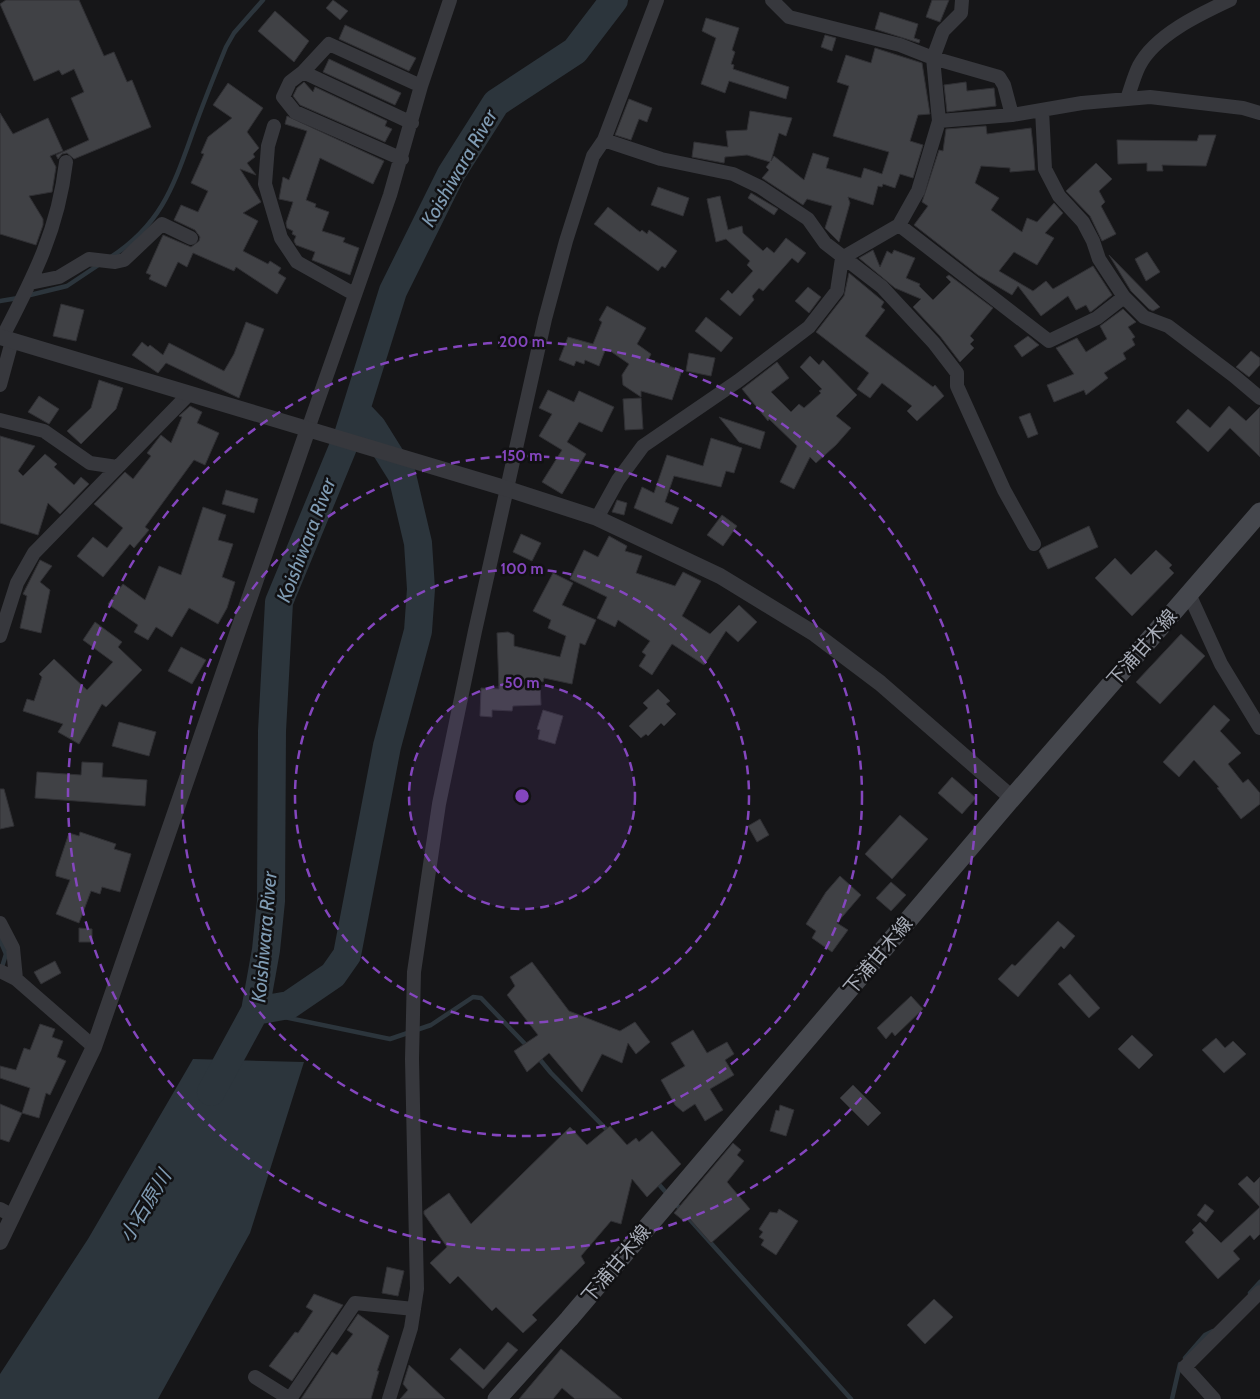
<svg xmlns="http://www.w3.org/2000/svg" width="1260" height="1399" viewBox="0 0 1260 1399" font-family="Cabin,'Noto Sans JP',sans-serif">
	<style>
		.water { fill: #2c353c }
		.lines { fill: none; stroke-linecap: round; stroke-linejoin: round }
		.stream { stroke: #2c353c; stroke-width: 4.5 }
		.river { stroke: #2c353c; stroke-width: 28 }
		.building { fill: #404145; stroke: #303034 }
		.minor { stroke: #37383d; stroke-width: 14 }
		.tertiary { stroke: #37383d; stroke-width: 16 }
		.secondary { stroke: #45474d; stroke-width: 19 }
		.ring { fill: none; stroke: #8446be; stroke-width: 2.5; stroke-dasharray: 9 6 }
		.labels { text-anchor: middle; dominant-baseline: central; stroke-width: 5; stroke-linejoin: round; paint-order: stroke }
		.street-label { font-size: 19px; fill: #a8adb8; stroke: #111113 }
		.water-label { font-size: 20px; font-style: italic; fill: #7f9bb3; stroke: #111113 }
		.centre { fill: #8446be; stroke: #111113; stroke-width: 2.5 }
		.ring-label { font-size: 15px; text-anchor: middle; font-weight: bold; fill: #8446be; stroke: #111113; stroke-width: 5; stroke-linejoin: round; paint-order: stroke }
	</style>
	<rect width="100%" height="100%" fill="#161618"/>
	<path class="water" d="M193,1059L304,1062L250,1233L158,1399H0V1374L88,1239Z"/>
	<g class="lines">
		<path class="stream" d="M111,257C163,223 174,184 194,129C204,101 215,74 226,47L234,33L263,0
			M26,296L67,286L100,264
			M0,301L18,298
			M0,940L6,954L1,970
			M255,1011L390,1039L431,1025L473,997L481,998L528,1047
			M537,1056L551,1073L609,1132
			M656,1181L669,1196
			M674,1202L851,1399
			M1250,1293L1260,1282
			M1185,1358L1205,1335L1213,1331
			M1172,1399L1180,1364"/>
		<path class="river" d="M255,1011L289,1005L333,975L347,955L387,746L418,631L421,589L418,543L402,475L372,427L356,410
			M211,1092L255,1011L266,950L271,901L272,731L279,602L348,435L393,291L451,174L496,103L575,51L614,0"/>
	</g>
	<path class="building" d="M6,0H79L104,56L114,52L127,82L132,80L151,127L74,159L67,153L62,154L58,159L56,155L89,140L71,98L84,92L74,69L62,75L59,70L34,81L0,4Z
		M333,0L348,11L340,20L326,8Z
		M932,0H949L940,22L926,17Z
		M275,11L309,41L294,62L258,31Z
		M880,12L918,24L914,38L920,40L919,43L875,29Z
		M706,18L739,28L732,50L735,52L731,64L734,65L733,69L789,87L786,99L729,81L725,93L701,84L716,38L702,31Z
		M345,25L416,58L409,71L339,39Z
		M825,35L836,38L832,51L821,47Z
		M875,48L922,63L930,114L918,115L910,141L923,145L913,178L900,174L895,188L883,184L882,187L878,186L873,205L848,197L850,203L839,242L825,228L832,206L807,199L803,205L762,178L769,170L766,167L770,162L747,155L725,157L724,163L692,157L694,142L728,147L726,131L747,130L750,111L792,118L786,136L779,133L771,161L774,156L804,180L813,153L829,158L826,168L861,178L864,168L882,174L889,152L833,136L849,86L837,82L846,55L871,63Z
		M329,59L401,93L395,105L323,72Z
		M304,82L313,92L315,87L387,121L385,126L392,129L385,142L300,105L293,96L297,88Z
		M966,82L967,91L994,88L996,106L947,112L944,85Z
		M228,83L263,108L247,132L259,148L253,154L255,157L247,163L256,175L240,169L261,202L243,213L258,221L243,251L268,264L270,261L281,268L278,273L286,278L277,294L236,267L234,271L193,253L187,267L178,262L166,287L149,279L151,275L146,273L163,235L191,247L199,241L200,237L195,230L174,220L181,205L198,212L208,191L191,183L204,154L201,153L208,137L232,118L213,105Z
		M629,99L652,108L647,122L639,119L631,140L615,135Z
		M0,113L13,134L48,118L63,151L50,156L56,167L52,192L29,196L43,219V225L36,245L0,234Z
		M287,116L384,161L373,184L320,158L306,200L316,204L315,207L329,212L322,231L345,238L343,242L359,248L350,275L312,260L315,252L296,245L294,241L296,236L292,234L293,231L287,228L286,223L293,202L279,199L283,177L289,180L307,131L285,124Z
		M986,126L987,134L1031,128L1033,145L1035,170L1010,172V168L981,166L975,183L999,198L991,210L1022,232L1027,218L1037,222L1054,203L1063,213L1045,233L1054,238L1037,265L1014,252L999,271L1033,291L1046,281L1053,289L1093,266L1112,295L1092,311L1090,312L1086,305L1076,310L1068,296L1041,316L1018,286L1012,295L978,275L914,225L928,206L922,202L939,150L943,151L946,129Z
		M1199,135H1216L1206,166L1162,165L1163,171H1147V163L1118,164L1117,140L1197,141Z
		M1096,163L1112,179L1099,191L1105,202L1101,206L1116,234L1102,241L1090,216L1066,191Z
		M658,187L689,198L683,216L651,205Z
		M751,193L778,209L774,215L748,198Z
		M720,196L728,230L742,226L743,233L763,251L767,247L774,253L786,238L806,253L798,263L792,258L763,291L759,288L752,296L754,300L740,316L720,299L728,290L732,294L753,271L747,265L750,261L726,239L716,242L707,199Z
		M608,207L640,232L642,230L647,234L649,230L677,251L665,268L662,266L658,271L594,224Z
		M873,250L880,267L887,251L892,254L894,250L915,258L906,278L920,284L919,286L933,300L951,282L946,277L949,275L993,308L970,336L974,340L970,344L974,348L960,362L940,336L913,307L921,299L895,288L859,258Z
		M1147,252L1160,272L1146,281L1135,259Z
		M1109,255L1160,307L1153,311L1149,309L1131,291Z
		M849,273L884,302L881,307L885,310L865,336L933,387L935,385L944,396L917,421L907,411L912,406L882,383L870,398L857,389L869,373L816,332L844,296Z
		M808,287L821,297L809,313L795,301Z
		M61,304L84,310L76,341L53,336Z
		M607,306L646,328L637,344L651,354L648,360L682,370L672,400L641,391V397L623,385L622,375L629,364L606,348L599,366L585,360L584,364L576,361L574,366L559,360L568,337L593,344L602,322L599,320Z
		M1123,309L1136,322L1128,327L1135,337L1132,339L1135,345L1123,353L1126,359L1104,373L1108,378L1086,395L1084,390L1054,402L1047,385L1074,374L1056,348L1077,338L1086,352L1107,339L1100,326Z
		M706,317L733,338L721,352L695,331Z
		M246,322L264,329L239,398L166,363L158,373L132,355L142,342L148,347L150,345L163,355L169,343L224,371L234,354Z
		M1028,336L1039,345L1022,357L1014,346Z
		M1251,351L1260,358V365L1249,377L1236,367Z
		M689,353L715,358L711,376L686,371Z
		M810,356L819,365L823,360L857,395L836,416L851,428L836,445L816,463L810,457L794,489L780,482L797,446L769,419L768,421L742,389L777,362L789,378L771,392L791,412L799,404L804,408L821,393L819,391L822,389L800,367Z
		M99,380L123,388L116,409L81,444L67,431L91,408Z
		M548,390L574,402L579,391L614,407L602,432L579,422L567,442L586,454L562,494L542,482L562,450L539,436L552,414L539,408Z
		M39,396L59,409L49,424L28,412Z
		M641,398L643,429L625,430L623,399Z
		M190,406L202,412L197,423L219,433L205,465L194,460L145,527L149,530L134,548L130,544L103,577L77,556L93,537L107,548L123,528L94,504L125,472L133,479L151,456L147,453L161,435L171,443L182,417L179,416Z
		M1229,406L1246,421L1260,407V457L1230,428L1208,452L1176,422L1188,409L1210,428Z
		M1030,413L1038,434L1028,438L1019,417Z
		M719,417L765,432L760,449L739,442Z
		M0,436L35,446L18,471L23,476L45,454L57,464L54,467L74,485L81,477L89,484L60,514L48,503L38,535L0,523Z
		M711,438L742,448L734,473L726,471L721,487L674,476L665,502L679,508L672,524L634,508L642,487L654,493L667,455L703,466Z
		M226,490L258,499L254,513L222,504Z
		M617,500L627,503L624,515L612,512Z
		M203,507L226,515L218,540L233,544L222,577L235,582L227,608L218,624L189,608L172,637L156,627L148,640L134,632L138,625L108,604L123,584L145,600L159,566L181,575Z
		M722,515L737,526L723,546L707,535Z
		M1089,526L1098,547L1048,569L1039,551L1042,548Z
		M521,534L541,543L532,561L513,552Z
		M609,536L627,546L625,551L642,556L636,573L675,586L683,572L701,581L682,616L710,634L739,605L757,622L738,642L726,631L704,665L672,644L652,675L639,666L646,655L642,652L650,641L618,620L615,627L597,618L607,597L570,579L584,550L598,557Z
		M1156,550L1172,565L1169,568L1174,573L1132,616L1095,578L1115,558L1131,575Z
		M40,560L52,566L40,582L50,590L41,633L20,628L27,596L23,594Z
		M553,573L573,583L562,605L596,620L585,645L580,643L572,684L544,678L543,682L540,681L541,705L513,706L512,711L492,710V717L480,716L481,688L499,689L497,633L508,632L514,635V646L560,657L566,636L548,628L551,620L533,611Z
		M95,622L122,642L118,647L142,670L106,707L102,704L79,744L58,732L63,724L23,711L27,699L34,701L42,677L39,674L54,659L87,690L113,662L83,640Z
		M1181,634L1205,656L1160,704L1136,682Z
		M181,647L206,660L192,684L168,671Z
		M658,689L670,701L666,704L676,714L664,726L661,723L648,736L646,734L641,738L629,726L648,708L643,703Z
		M1214,705L1230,720L1220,731L1241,753L1228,764L1243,783L1248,779L1260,793V804L1241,819L1217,788L1219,787L1194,760L1179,777L1163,762Z
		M543,710L563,716L555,744L538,739L540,730L537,729Z
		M119,722L156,732L149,756L112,746Z
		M82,762L103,763L102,777L147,780L145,806L35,798L37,772L81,775Z
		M952,777L976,798L962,814L938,793Z
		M0,789H4L14,826L0,829Z
		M900,815L928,839L892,879L865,854Z
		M760,819L769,835L757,842L748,826Z
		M80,832L116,844L114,849L131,854L120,892L102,887L100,894L91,891L79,923L56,914L70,880L56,876V872L69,833L79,836Z
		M840,876L861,895L837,923L848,930L832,952L812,938L816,931L806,924L826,892Z
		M891,882L906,895L891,911L876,898Z
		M1058,921L1075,936L1064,949L1061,946L1018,997L998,979L1012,964L1015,966Z
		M79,928L92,929V942H79Z
		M55,961L61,973L41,984L34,972Z
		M532,962L569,1011L620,1031L635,1022L650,1042L636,1054L628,1043L622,1063L602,1054L582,1092L549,1053L527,1072L514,1051L538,1035L507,995L515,986L510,977Z
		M1070,974L1100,1008L1089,1018L1058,984Z
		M911,996L923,1009L895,1036L892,1032L886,1039L877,1028Z
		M40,1024L55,1029L52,1037L63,1041L57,1057L66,1061L50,1095L46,1093L39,1118L22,1113L30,1088L0,1078V1066L16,1070L24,1048L30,1050Z
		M693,1030L707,1053L727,1042L734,1054L725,1060L734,1075L710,1089L723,1110L705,1121L695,1104L683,1112L675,1105L661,1080L685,1066L671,1043Z
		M1132,1035L1153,1055L1139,1069L1118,1049Z
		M1216,1038L1225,1048L1233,1041L1246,1054L1224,1073L1202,1050Z
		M853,1085L881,1113L868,1126L840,1098Z
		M0,1104L22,1113L9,1142L0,1139Z
		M780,1105L794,1110L786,1136L770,1131L776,1110L779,1111Z
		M610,1126L627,1145L636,1138L639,1142L652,1131L681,1164L647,1197L632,1179L621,1224L611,1221L581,1256L585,1263L532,1315L537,1320L523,1333L496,1307L492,1311L458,1276L450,1284L430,1263L447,1247L424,1214V1211L449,1193L471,1224L570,1127L587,1145Z
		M733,1143L741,1150L737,1155L744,1161L727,1182L750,1209L711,1243L689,1218L685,1222L674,1213Z
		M1247,1176L1254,1183L1260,1177V1234L1254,1240L1250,1235L1233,1251L1240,1259L1218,1279L1185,1242L1194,1233L1192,1230L1200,1222L1221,1243L1260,1207L1238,1184Z
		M1205,1204L1214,1211L1206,1222L1197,1215Z
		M779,1209L798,1221L776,1255L761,1245L764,1240L759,1237L763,1232L759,1229L770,1212L777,1213Z
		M387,1267L404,1271L398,1296L382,1293Z
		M314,1294L343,1305L292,1381L269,1366L295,1332L298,1333L313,1311L306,1307Z
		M934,1299L953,1317L925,1344L907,1325Z
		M358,1314L389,1336L377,1371H379L371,1399H301L332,1352L337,1355L353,1334L347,1330Z
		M508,1342L518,1350L483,1389L450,1359L460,1348L484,1370Z
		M561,1349L622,1399H575L562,1388L553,1399H519Z
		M409,1365L445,1399H400L408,1390L403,1384Z"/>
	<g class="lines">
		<path class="minor" d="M772,0L789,17L900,45L933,58L999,77L1004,85L1012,115
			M303,72L329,44L421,86
			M1127,99C1131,88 1134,76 1139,66C1155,35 1200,14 1230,0
			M939,121L933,58L943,31L961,13L962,0
			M274,126L268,146L265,184L281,238L297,262L354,294
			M604,140L661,159L733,174L760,187L808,219L825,243L882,287L934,343L957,373V386L1004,490L1034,544
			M402,159L295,112L283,97L290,82L303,72L412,123
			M899,225L1049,341L1097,318L1124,297L1099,259L1093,241L1083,222L1059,196L1045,169L1042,110
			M842,258L899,225L918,191L939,121L1012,115L1082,103L1150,97L1243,108L1260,113
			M30,283L59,277L89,259L115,262L124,260L162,224L191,238
			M1124,297L1144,317L1168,326L1234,376L1260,398
			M2,338C33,278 58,231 66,162
			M0,385L12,341
			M0,420L44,431L90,463L117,467
			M308,429L390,195L421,86L450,0
			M597,518L618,480L643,446L738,381L809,327L837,291L842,258
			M1189,594L1221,664L1260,728
			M0,636L17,583L34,553L189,394
			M0,923L13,948L16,979
			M0,971L16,979L94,1047
			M0,1209L13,1216
			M255,1377L290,1399L355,1303L414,1309
			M389,1399L411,1328L417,1289L412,1059L414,972L439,804L475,631L545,319L566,241L593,156L604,140L657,0
			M1214,1399L1185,1367L1260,1292"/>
		<path class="tertiary" d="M0,337L508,489L597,518L720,576L815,634L880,683L1012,798
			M0,1242L94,1047L308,429"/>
		<path class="secondary" d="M497,1399L569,1319L1012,798L1260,512"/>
	</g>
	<circle cx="522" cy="796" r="113" fill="#8446be" fill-opacity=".12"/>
	<g class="ring">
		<circle cx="522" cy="796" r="113"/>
		<circle cx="522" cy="796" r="227"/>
		<circle cx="522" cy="796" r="340"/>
		<circle cx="522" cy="796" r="454"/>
	</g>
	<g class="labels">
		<g class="street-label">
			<text transform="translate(1142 648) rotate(-49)">下浦甘木線</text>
			<text transform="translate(878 956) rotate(-50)">下浦甘木線</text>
			<text transform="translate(616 1264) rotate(-50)">下浦甘木線</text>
		</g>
		<g class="water-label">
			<text transform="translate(459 168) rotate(-60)">Koishiwara River</text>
			<text transform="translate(306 540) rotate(-69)">Koishiwara River</text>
			<text transform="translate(264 937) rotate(-85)">Koishiwara River</text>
			<text transform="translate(145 1206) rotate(-59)">小石原川</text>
		</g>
	</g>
	<circle cx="522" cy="796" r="8" class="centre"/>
	<g class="ring-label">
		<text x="522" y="347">200 m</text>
		<text x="522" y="461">150 m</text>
		<text x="522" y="574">100 m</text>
		<text x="522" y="688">50 m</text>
	</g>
</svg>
